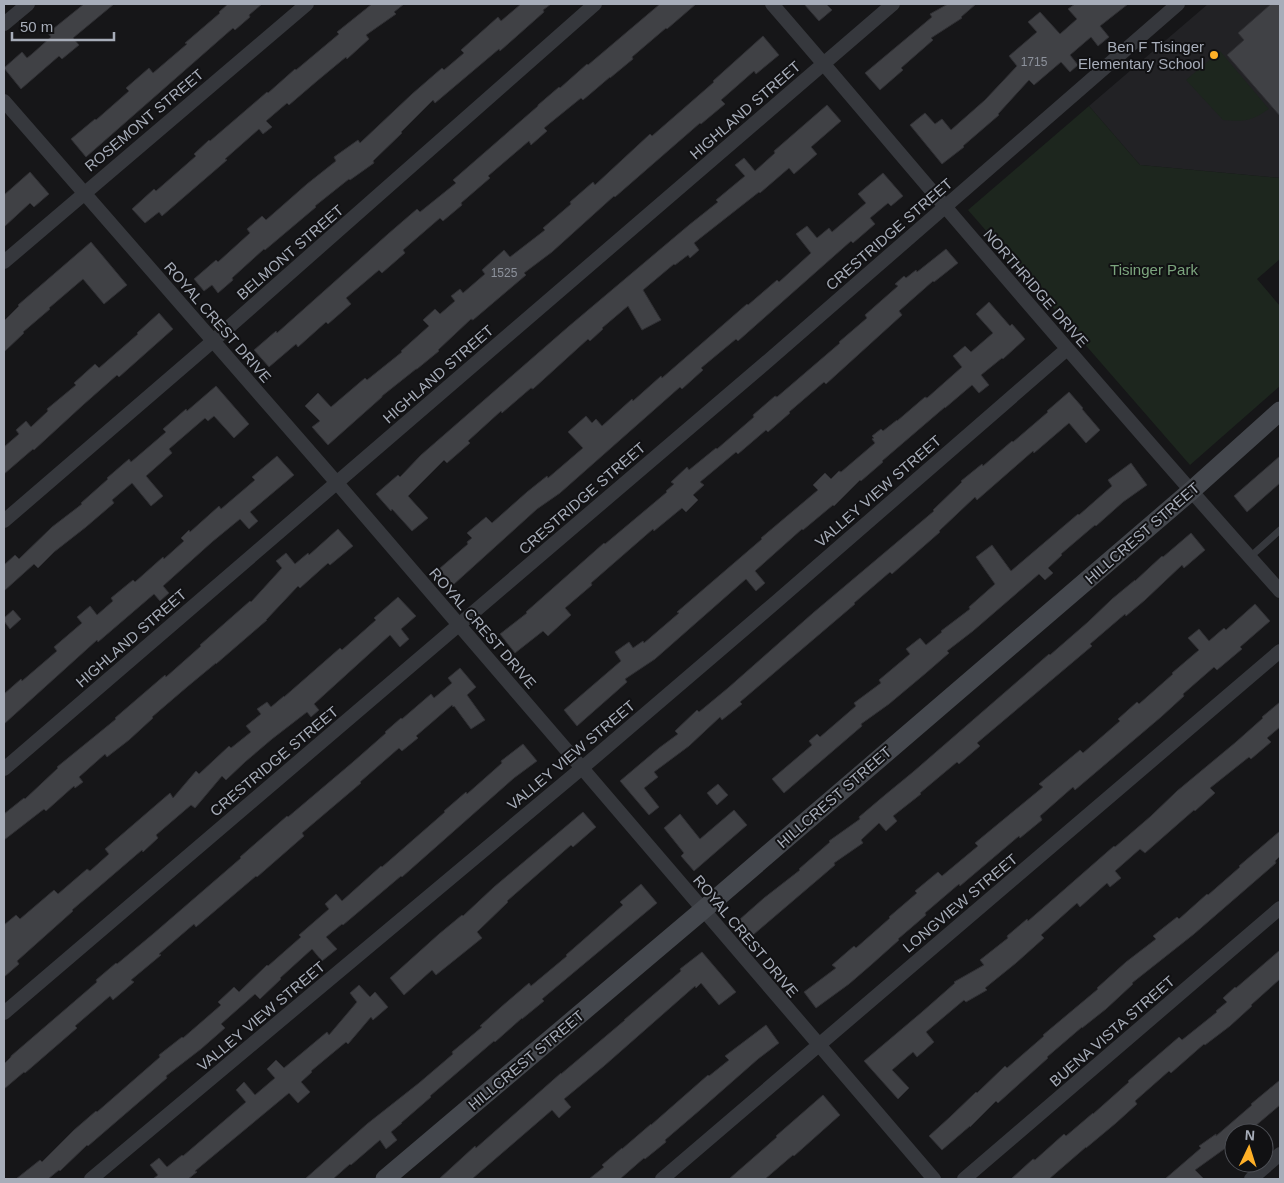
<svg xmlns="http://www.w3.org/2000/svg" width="1284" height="1183" viewBox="0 0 1284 1183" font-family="Helvetica,sans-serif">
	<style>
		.built { fill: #222225 }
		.green { fill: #1d261e }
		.building { fill: #404145; stroke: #303034 }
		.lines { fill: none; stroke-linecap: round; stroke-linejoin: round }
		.lane { stroke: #36383d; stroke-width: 7 }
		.street { stroke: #36383d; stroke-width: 14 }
		.secondary { stroke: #44474d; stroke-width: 19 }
		.poi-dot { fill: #ffb027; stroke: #111113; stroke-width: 2 }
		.labels { text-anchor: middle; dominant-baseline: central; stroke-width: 4; stroke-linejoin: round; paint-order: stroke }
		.number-label { font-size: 12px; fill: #8d929c }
		.poi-label { font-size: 15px; fill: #a7adb9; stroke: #111113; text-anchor: end }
		.street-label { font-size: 15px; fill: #a7adb9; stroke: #111113 }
		.park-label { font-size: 15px; fill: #7ca57e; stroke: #111113 }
	</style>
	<rect width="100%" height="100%" fill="#161618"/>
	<path class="built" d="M1208,4H1280V178L1140,165L1089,106Z"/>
	<path class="green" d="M1220,51L1269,109C1251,121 1245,122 1223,120L1186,80Z
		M1089,106L1140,165L1280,178V259L1257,279L1280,306V386L1190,465L968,210Z"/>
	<path class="building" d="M84,4H114L73,38L79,45L62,59L59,56L21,89L4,68L22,52L27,58L32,54L51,37L48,33Z
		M228,4H262L249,15L250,17L235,30L233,28L86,157L71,139L95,119L96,120L129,91L126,88L149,68L153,73L187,44L185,43L220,13L219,12Z
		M372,4H404L394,12L396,14L366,35L369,39L347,59L346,57L317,81L289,105L287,103L266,121L272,127L263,134L259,129L225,159L227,160L162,216L159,212L145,223L132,209L154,189L156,191L196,156L194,154L209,140L210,141L267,92L268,93L295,69L296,70L339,34L337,32Z
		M521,4H551L543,10L544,12L500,51L499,49L435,103L433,100L401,132L402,133L373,161L374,163L350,180L349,179L315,206L316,207L265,250L264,249L232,278L233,280L218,293L212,285L204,291L194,279L216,260L218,262L250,233L247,229L262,216L266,220L307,184L336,161L334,157L358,140L360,143L412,94L442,68L444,70L464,53L461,50L498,17L501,21Z
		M660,4H696L667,29L666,28L632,57L633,59L610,78V77L583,100L581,98L544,128L547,131L531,145L529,141L488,176L490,178L461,203L462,205L443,221L440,218L403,250L405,253L382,273L379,270L346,298L351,304L328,324L326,322L298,347L296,344L269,367L254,350L276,331L277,333L388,234L417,209L420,212L456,183L453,180L538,106V105L559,87L560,88L587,64L588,65Z
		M804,4H826L832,10L819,21Z
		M948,4H976L961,17L962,18L931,38L933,40L901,68L903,70L880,90L865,73L932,17L930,14Z
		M1075,4H1128L1100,26L1109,37L1098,46L1091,37L1070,55L1078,65L1070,72L1061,62L1034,85L1029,80L998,114L999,115L963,146L964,147L942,164L910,125L925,113L935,124L942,119L951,130L985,100L1017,66L1009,56L1037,32L1028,22L1040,12L1060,34L1077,19L1068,9Z
		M1271,4H1280V116L1227,55L1244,40L1238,33Z
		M763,36L779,55L756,74L754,71L721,100L725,104L701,124L700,123L615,197L614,196L552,252L524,273L526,275L473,320L471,319L438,350L439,351L417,369H416L382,396V397L328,445L312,427L320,421L305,406L318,393L331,407L365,378L367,380L402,352L401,351L429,326L423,320L435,309L440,314L455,301L451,296L460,289L463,293L485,274L482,270L504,250L510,257L545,230L543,228L571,204L570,202L593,182L595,185L650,134L652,136L714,82L713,81Z
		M827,105L841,121L811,147L817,154L794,174L789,168L760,193L759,192L694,243L699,250L690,258L688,255L675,265L674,264L643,290L661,320L642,330L628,306L602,328L603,329L590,341L588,339L533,389L531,388L502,413L501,411L468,441L470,443L447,463L444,460L408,496L428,518L412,531L392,509L391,511L376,494L398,475L400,477L421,455L568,327L689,225L718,202L716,200L745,176L735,165L744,158L755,171L775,153L774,151Z
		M30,172L49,194L34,207L30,203L4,227V195Z
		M883,173L903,196L891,206L888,203L870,218L875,224L853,243L851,241L738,341L736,339L701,368L703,370L682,389L680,387L560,493L537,509L453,585L439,569L468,544L467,542L472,538L467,533L486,517L492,523L527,492L547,476L548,478L583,448L568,432L586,416L592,423L596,419L602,426L632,399L633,401L661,376L662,378L747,304L748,305L777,280L779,282L811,253L796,234L807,226L817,238L829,228L832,232L866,203L858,194Z
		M91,242L127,285L104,304L83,279L49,308L50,309L23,332L24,333L4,352V321L19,306L18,305Z
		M946,249L958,263L934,282L933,281L899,311L902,315L826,384L824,382L789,412L790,413L768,432L766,430L738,454L736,452L700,482L704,485L693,495L698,500L686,512L682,508L654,531L653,529L591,583L592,585L565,608L571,615L560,625L548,636L543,631L515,653L500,634L527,613L526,612L604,543L605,544L667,492L666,491L674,484L671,482L687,467L689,470L716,448L717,449L754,417L753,415L775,396L777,397L840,343L839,342L867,318L865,315L898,286L895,284L904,276L906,278L916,270L917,272Z
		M989,302L1010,326L1012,324L1025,339L1003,359L1002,358L981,375L989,385L979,393L972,385L945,408V407L882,461L883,462L861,481L860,480L834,506L833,505L803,530L802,529L755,571L765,583L756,591L746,579L655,659L625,679L627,682L577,726L564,710L621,661L615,652L629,642L633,648L643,641L644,643L679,613L677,612L762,539L761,538L818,490L813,485L825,473L831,479L839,471L841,472L875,443L872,439L874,438L872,436L881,429L883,431L897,420V421L925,397L927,398L962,367L953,356L965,346L971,352L993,333L976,314Z
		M159,313L173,329L119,377L117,375L83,405L34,450L33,449L4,474V447L19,434L16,430L26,421L31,427L48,411L47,409L76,385L74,383L95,364L99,368L138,334L137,333Z
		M216,386L249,424L234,438L214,416L208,421L205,418L169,449L172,453L146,476L163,496L151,506L132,483L112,500L114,503L86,527L54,552L38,568L34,564L4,591V565L15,555L19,559L52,527L82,504L81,503L108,479L107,478L129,459L131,462L166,432L163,429L186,409L187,411Z
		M1069,392L1083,408L1082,409L1100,430L1086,443L1069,423L1034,453L1033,451L977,500L975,497L939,531L940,532L892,574L890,572L854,603L855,604L740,702L742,704L722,720L720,717L689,746L654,772L658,777L644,788L659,807L649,815L620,781L659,748L678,734L675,731L697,710L699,712L728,688L813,613L934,511L933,510L962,482L961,481L982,464L983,466L1012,441L1013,442L1048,412L1047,411Z
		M277,456L294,475L250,512L258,521L249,529L240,519L212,542L163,586L169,593L160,601L154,594L98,642L97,640L4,724V694L21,679L22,681L57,651L54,647L82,623L77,617L90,606L97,615L113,601L111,598L133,580L135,582L163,557L164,559L184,541L181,538L189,530L190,532L219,506L221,509L255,480L252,477Z
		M1280,456V483L1247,512L1234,496Z
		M1131,463L1147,485L1123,502L1096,526L1095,525L1061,554L1062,555L1048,568L1053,573L1045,580L1039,574L973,631L947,651L949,653L926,673L889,704L861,724L862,726L784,793L772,779L812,745L809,741L817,734L820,737L856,706L854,703L881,683L879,680L910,654L906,649L920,638L926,645L942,632L941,631L970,609L969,607L995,584L976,557L992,545L1011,571L1078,514L1079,515L1112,486L1108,480Z
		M338,529L353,546L330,565L328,563L300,588L298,586L266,620H267L216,664V663L187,687L152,717L153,718L129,740L107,757L105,754L79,777L83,782L75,788L74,786L46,811L44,809L4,840V814L24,798L25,799L58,768L57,767L116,719L115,718L165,675L166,677L201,646L200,645L250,601L251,602L282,568L276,561L286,553L295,564L308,553L309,555Z
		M1191,533L1205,550L1184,568L1182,565L1145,600L1126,616L1125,614L1090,644L1092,646L977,743L980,746L959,764L957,762L920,793L921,794L893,816L897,821L886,831L879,823L861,840L863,843L834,863L835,865L753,935L739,920L764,898L800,870L799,869L830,842L829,841L860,819L859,817L885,795L913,772L1049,654L1050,655L1088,622L1112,599L1135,580V581L1162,556L1163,557Z
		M398,597L416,616L401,629L409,639L400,647L390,635L314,704L319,710L311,717L307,712L272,739L245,762L226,780L222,776L195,808L191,805L156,835L158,838L143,852L142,850L72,910L73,911L17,961L19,964L4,977V925L16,915L20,919L54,890L58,894L87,869L90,871L109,854L105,849L170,793L173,798L196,771L199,774L229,746L231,748L251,732L246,726L261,714L257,709L267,702L271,707L284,696V697L340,648L342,650L376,620L374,618Z
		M1255,604L1270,621L1240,647L1242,649L1217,670L1214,667L1183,694L1184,696L1161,717L1075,790L1073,787L1040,816L1042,820L1020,838L1019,836L960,886L959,884L925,913L926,915L898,939L899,940L871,965L849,984L816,1008L804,992L836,968L832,965L854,946L856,948L890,918L889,917L917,893L915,891L938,872L942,876L978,846L975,843L1043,787L1039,784L1080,750L1083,753L1120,721L1118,719L1137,702L1139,704L1173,674L1172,673L1199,650L1188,638L1199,629L1209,641L1224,628L1226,630Z
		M13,610L21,619L10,629L4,621V618Z
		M460,668L476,687L467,695L485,720L471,729L454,706L453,707L452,705L416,736L418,738L402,751L399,748L360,782L361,783L302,833L304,836L257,877L256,876L196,927L194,924L159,954L161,955L131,980L134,982L113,1000L110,996L75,1026L77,1028L25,1073L24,1072L4,1089V1064L11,1057V1056L97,982L96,980L116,963L117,964L153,934L241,858L240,857L287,816L288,817L353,762L386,733L385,732L401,718L402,719L431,694L434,698L452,683L448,678Z
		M1280,702V727L1267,738L1271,742L1251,759L1249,757L1210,788L1215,793L1195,811L1194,810L1145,853L1140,849L1115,871L1121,878L1110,887L1107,883L1080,907L1077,903L1041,935L1044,938L1016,963L985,988L987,990L966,1002L964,1000L926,1032L934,1042L917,1057L913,1052L892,1070L909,1088L898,1099L864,1061L922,1012L955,983L954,982L984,965L980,960L1008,938L1007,936L1027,919L1028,921L1058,895L1114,846L1115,847L1151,816L1177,791L1236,742L1263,718L1262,717Z
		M523,744L537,761L514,778L402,877L401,876L343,925L342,924L326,937L337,949L322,961L312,949L280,978L281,979L260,999L255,994L221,1024L225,1028L201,1049L166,1076L167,1078L88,1146L87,1145L60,1171L59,1170L48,1179H16L40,1160L42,1162L74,1130L96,1111L97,1112L160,1057L159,1055L182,1037L183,1038L221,1005L218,1002L234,987L239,992L267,965L268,966L301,937L299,935L329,909L325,904L336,894L342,901L381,866L382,867L445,812L444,811L466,792L467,794L502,763L501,761Z
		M718,784L728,795L717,805L707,793Z
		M734,810L747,825L694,871L681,856L684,853L664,828L680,814L700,839Z
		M583,812L596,827L573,847L571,845L507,901L508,902L477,932L482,938L436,975L432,970L404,995L390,978L439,934L462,915L463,916L494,887Z
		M1280,831V856L1275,861L1276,863L1194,934L1132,983L1133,984L1106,1009L1082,1028V1027L1047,1057L1048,1058L998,1103L996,1101L970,1127V1126L942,1150L929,1136L950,1117L976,1092L977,1093L1005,1066L1007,1068L1044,1036L1043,1035L1098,989L1097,988L1126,962L1156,939L1153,936L1177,917L1179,919L1207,894L1208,895L1240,867L1239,866Z
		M641,884L657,903L542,999L544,1001L522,1019V1018L495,1042L494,1041L430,1096L431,1097L401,1123H402L391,1132L397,1140L386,1149L380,1140L351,1165L350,1164L333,1179H305L367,1124L419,1083L453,1054L452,1052L482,1027L480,1026L501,1007L529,983L531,986L567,956L566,955L623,905L620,902Z
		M1280,950V979L1251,1005L1252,1006L1230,1026L1205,1045L1204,1044L1171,1073L1169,1071L1135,1101L1137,1104L1116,1123L1086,1148V1147L1049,1179H1011L1033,1159L1035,1160L1064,1134L1066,1136L1093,1113V1114L1129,1082L1128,1081L1179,1037L1182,1040L1217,1012L1216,1011L1227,1002L1223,998L1235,987L1236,988Z
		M702,952L736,992L719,1005L701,983L696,988L695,986L604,1066L564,1099L571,1107L559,1118L552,1110L472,1179H439L475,1146L476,1148L561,1073V1074L625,1020H624L681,971L680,969Z
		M359,985L370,997L375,992L388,1007L373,1020L371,1017L348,1044L346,1042L311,1071L312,1072L301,1082L310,1092L298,1103L289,1093L195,1171L197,1172L188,1179H153L158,1175L150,1165L159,1158L167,1167L182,1155L183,1156L246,1102L236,1090L244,1082L255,1095L275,1078L267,1069L276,1060L284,1068L327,1032L329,1035L357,1002L350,993Z
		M766,1025L779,1043L758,1059L700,1110L665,1140L666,1142L645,1159L644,1158L620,1179H589L604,1167L602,1165L622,1148V1149L651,1124V1125L708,1075L709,1076L729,1060L725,1056Z
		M1280,1080V1105L1247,1133H1234V1142L1195,1170L1204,1179H1165L1201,1148L1199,1146L1216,1134V1136L1252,1105L1251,1104Z
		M823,1095L840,1115L794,1156L793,1155L765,1179H729L777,1137L776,1136Z"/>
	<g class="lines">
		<path class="lane" d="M1250,557L1280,530"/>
		<path class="street" d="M772,4C833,74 893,146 954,217C1062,343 1170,468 1280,591
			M4,24L28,4
			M4,101L337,483L582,768L934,1179
			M4,262L307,4
			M4,521L213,341L595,4
			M4,769L893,4
			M4,1013L769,360L1178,4
			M91,1179L582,768L776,602L1067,349
			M662,1179L1280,651
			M964,1179L1280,908
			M1251,1179L1280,1154"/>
		<path class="secondary" d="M385,1179L703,910L1191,491L1280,411"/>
	</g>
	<circle class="poi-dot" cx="1214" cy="55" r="5"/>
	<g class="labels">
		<g class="number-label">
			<text x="1034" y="62">1715</text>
			<text x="504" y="273">1525</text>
		</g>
		<g class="poi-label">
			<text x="1204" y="46">Ben F Tisinger<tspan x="1204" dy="17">Elementary School</tspan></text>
		</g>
		<g class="street-label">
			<text transform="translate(745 110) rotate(-41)">HIGHLAND STREET</text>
			<text transform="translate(144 120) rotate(-40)">ROSEMONT STREET</text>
			<text transform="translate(889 234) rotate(-41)">CRESTRIDGE STREET</text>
			<text transform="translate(290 252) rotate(-41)">BELMONT STREET</text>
			<text transform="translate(1036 288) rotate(49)">NORTHRIDGE DRIVE</text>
			<text transform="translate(218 322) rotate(49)">ROYAL CREST DRIVE</text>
			<text transform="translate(438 374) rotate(-41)">HIGHLAND STREET</text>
			<text transform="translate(878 491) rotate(-41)">VALLEY VIEW STREET</text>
			<text transform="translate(582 498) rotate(-41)">CRESTRIDGE STREET</text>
			<text transform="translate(1142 533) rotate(-41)">HILLCREST STREET</text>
			<text transform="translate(483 628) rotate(49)">ROYAL CREST DRIVE</text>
			<text transform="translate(131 638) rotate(-41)">HIGHLAND STREET</text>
			<text transform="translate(571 755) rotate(-40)">VALLEY VIEW STREET</text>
			<text transform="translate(274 761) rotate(-40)">CRESTRIDGE STREET</text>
			<text transform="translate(834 797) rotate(-41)">HILLCREST STREET</text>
			<text transform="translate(960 903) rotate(-40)">LONGVIEW STREET</text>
			<text transform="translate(746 936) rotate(50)">ROYAL CREST DRIVE</text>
			<text transform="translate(261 1016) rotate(-40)">VALLEY VIEW STREET</text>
			<text transform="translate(1112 1031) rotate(-41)">BUENA VISTA STREET</text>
			<text transform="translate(526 1060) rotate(-40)">HILLCREST STREET</text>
		</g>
		<g class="park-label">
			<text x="1154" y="269">Tisinger Park</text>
		</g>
	</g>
	<rect width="1284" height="1183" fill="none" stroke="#a7adb9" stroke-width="10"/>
	<g transform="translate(1249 1148) rotate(4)"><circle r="24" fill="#111113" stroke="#4d4f55"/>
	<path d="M0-4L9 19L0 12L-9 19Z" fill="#ffb027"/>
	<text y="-8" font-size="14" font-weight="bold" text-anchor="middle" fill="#a7adb9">N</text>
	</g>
	<path d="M12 32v8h102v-8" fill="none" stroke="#a7adb9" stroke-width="2.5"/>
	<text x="20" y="32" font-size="15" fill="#a7adb9" stroke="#111113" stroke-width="4" paint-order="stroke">50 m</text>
</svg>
